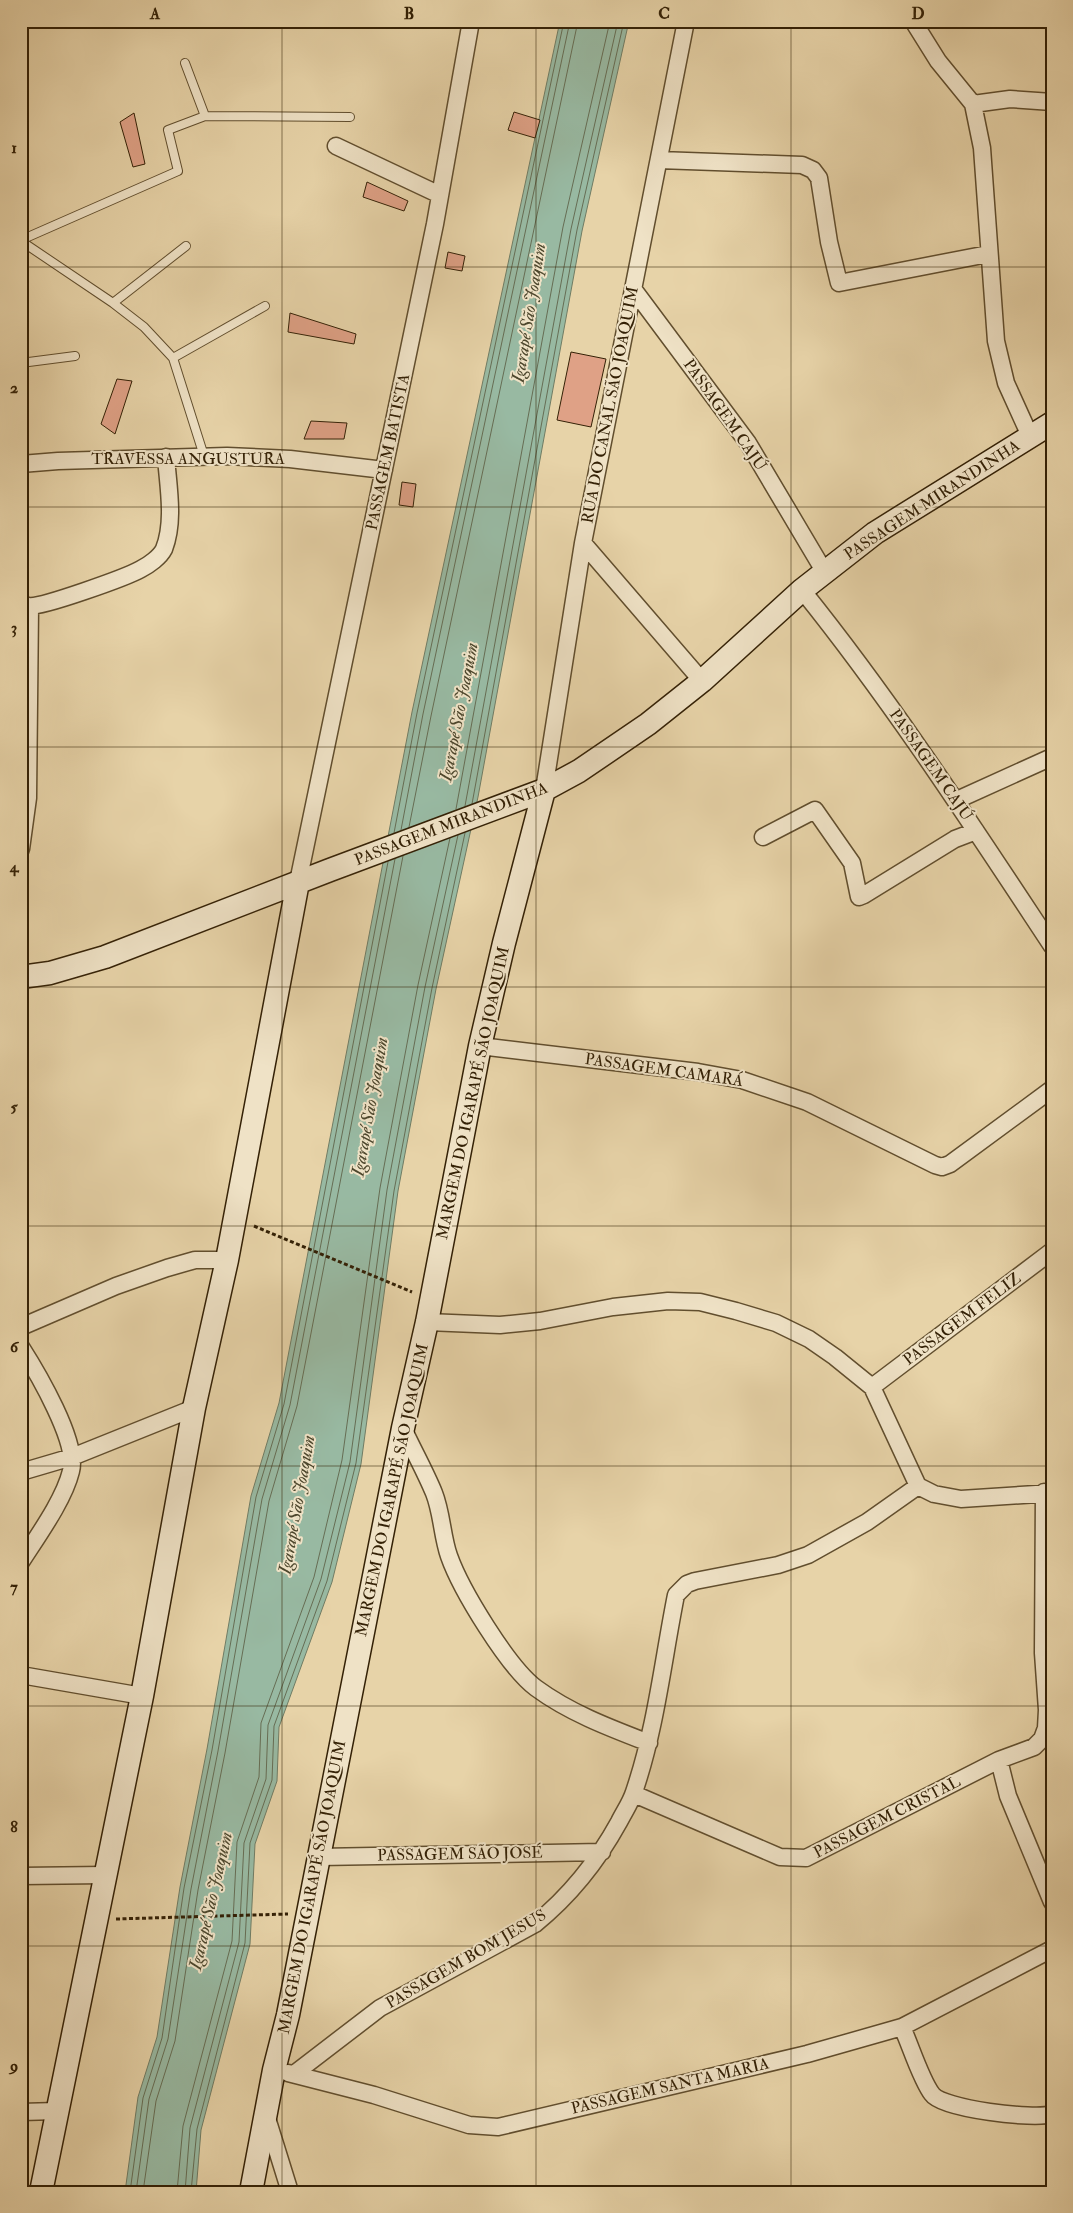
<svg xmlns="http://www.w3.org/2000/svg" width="1073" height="2213" viewBox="0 0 1073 2213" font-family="'IM FELL Double Pica',serif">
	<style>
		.water { fill: #98b9a2; stroke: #707c64 }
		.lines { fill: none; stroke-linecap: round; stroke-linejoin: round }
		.shore { stroke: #666d54; stroke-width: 1 }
		.building { fill: #dfa186; stroke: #342106 }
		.lane-casing { stroke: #614e2e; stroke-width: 10 }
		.street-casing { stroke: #614e2e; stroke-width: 19 }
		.secondary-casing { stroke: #342106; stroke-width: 25 }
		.path { stroke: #342106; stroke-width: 3; stroke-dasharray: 4 2.5; stroke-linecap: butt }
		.lane { stroke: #efe2c6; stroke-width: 8 }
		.street { stroke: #efe2c6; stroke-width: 16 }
		.secondary { stroke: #efe2c6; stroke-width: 22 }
		.grid { fill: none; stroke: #342106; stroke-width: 1; stroke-opacity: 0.55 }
		.labels { text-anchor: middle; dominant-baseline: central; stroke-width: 4; stroke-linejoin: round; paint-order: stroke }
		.street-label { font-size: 16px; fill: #342106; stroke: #efe2c6 }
		.water-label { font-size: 18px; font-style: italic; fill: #4d472d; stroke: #efe2c6 }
		.neatline { fill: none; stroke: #342106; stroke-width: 2 }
		.grid-label { font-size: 16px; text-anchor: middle; font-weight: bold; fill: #342106 }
	</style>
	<rect width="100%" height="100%" fill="#e7d3a8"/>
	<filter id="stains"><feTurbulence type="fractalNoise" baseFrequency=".004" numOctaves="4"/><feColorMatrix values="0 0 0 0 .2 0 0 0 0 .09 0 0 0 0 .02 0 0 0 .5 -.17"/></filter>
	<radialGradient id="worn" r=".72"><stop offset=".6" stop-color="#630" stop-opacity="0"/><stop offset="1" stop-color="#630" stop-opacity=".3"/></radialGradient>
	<path class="water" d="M560,21H629L582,231L478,797L436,989L398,1191L361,1464L332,1582L279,1727L277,1781L255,1844L250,1944L201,2130L196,2192H125L138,2097L157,2037L180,1887L207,1749L251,1496L279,1403L412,712Z"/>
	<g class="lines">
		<path class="shore" d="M472,804L577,230L624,21
			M465,806L571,229L618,21
			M456,809L563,227L610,21
			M409,827L431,716L578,21
			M401,830L423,714L570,21
			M394,833L417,713L564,21
			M130,2192L143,2098L162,2038L184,1888L212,1750L256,1497L284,1404L388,862
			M136,2192L149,2099L168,2039L191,1889L218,1751L262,1499L290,1405L395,859
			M143,2192L156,2101L175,2041L198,1890L225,1753L269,1501L297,1406L403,856
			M177,2192L183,2126L232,1941L237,1842L259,1777L261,1723L314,1577L342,1460L380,1188L418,985L450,838
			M185,2192L190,2128L239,1942L244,1843L266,1779L268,1725L321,1579L350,1462L387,1190L425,987L458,835
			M191,2192L197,2129L245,1943L250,1843L272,1780L274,1726L327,1581L356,1463L394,1191L432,988L465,833"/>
	</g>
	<path class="building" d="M514,112L540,120L535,138L508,130Z
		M134,113L145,164L133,167L120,122Z
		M367,182L408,201L404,211L363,197Z
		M448,252L465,256L462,271L445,268Z
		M290,313L356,334L354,344L288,332Z
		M571,352L606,359L591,427L557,420Z
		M117,379L132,381L115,434L101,424Z
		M311,421L347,423L344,439H304Z
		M402,482L416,484L413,507L399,505Z"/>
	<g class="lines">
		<defs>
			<path id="lane" d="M185,63L205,116L350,117
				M21,240L178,171L168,130L205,116
				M21,241L113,303L144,327L173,358L204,456
				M113,303L186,246
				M173,358L265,306
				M21,363L75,356"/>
			<path id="street" d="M913,21L938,61L973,104L982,148L996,341L1006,383L1030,436
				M973,104L1010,99L1052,102
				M336,146L440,195
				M659,160L802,165L813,170L819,178L829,242L839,283L988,254
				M634,290L748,443L824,571
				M21,464L58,461L227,456L290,459L384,470
				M583,543L702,681
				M802,590C893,703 972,825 1052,946
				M21,604C24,604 26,606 28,606C41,608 127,577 141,569C149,565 160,557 164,549C175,521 168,486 166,457
				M544,790L583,543L686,21
				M957,800L1052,757
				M763,837L815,810L852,863L859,897L864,895L955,839L976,831
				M21,849L28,798L30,607
				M298,882L435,224L471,21
				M480,1046L698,1072L742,1080L807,1102L935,1165L942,1167L950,1164L1052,1089
				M427,1322L500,1325L540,1321L613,1307L668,1301L700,1302L736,1311L776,1323L809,1339L835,1357L872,1387L918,1486L934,1494L961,1499L1052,1493
				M21,1327L116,1286L167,1268L195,1260H227
				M21,1347C37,1372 79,1443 71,1471C64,1500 37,1537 21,1562
				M872,1387L1052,1251
				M403,1428C413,1450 425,1471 434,1493C442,1513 442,1536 449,1556C461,1590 508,1667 536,1688C570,1713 610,1728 649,1743
				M21,1472L72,1457L194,1408
				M21,1675L142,1696
				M999,1760L1008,1796L1052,1902
				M634,1794L780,1857L806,1858L999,1760L1034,1747L1042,1739L1046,1728L1047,1710L1043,1653L1044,1492
				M319,1857L602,1852
				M21,1876L105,1875
				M902,2027C910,2044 921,2080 932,2094C942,2109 1035,2120 1052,2114
				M288,2073L374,2095L469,2125L498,2127L807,2054L902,2027L1052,1949
				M294,2074L380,2008L535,1924C571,1895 597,1862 619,1822C624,1812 631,1802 634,1792C656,1728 663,1660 676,1595L687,1584L695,1581L778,1565L808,1555L867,1522L918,1486
				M21,2112L57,2111
				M267,2118L290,2192"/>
			<path id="secondary" d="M21,977L50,973L105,957L330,870L544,790L579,771L648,724L702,681L802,590L875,533L1052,423
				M41,2192L142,1696L194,1408L227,1260L298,882
				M251,2192L274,2070L288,2015L403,1428L427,1322L480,1046L504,943L544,790"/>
		</defs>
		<use href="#lane" class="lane-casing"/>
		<use href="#street" class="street-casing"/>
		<use href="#secondary" class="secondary-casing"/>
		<path class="path" d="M254,1226L412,1292
			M116,1919L288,1914"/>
		<use href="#lane" class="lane"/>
		<use href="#street" class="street"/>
		<use href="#secondary" class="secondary"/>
	</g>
	<path class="grid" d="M282,21V2192M536,21V2192M791,21V2192M21,267H1052M21,507H1052M21,747H1052M21,987H1052M21,1226H1052M21,1466H1052M21,1706H1052M21,1946H1052"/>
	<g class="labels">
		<g class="street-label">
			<text transform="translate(610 405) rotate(-79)">RUA DO CANAL SÃO JOAQUIM</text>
			<text transform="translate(725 415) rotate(55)">PASSAGEM CAJÚ</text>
			<text transform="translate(388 452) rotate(-78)">PASSAGEM BATISTA</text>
			<text x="188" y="459">TRAVESSA ANGUSTURA</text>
			<text transform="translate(932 500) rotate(-33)">PASSAGEM MIRANDINHA</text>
			<text transform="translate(931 765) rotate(55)">PASSAGEM CAJÚ</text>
			<text transform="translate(451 824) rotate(-21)">PASSAGEM MIRANDINHA</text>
			<text transform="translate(664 1070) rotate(8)">PASSAGEM CAMARÁ</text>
			<text transform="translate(473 1093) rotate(-78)">MARGEM DO IGARAPÉ SÃO JOAQUIM</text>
			<text transform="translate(962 1319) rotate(-37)">PASSAGEM FELIZ</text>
			<text transform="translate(392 1490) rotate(-78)">MARGEM DO IGARAPÉ SÃO JOAQUIM</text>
			<text transform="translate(887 1817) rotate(-27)">PASSAGEM CRISTAL</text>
			<text transform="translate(460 1854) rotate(-1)">PASSAGEM SÃO JOSÉ</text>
			<text transform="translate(312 1887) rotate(-79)">MARGEM DO IGARAPÉ SÃO JOAQUIM</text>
			<text transform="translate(466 1959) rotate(-30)">PASSAGEM BOM JESUS</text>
			<text transform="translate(670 2086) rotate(-13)">PASSAGEM SANTA MARIA</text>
		</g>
		<g class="water-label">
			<text transform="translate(529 313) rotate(-81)">Igarapé São Joaquim</text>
			<text transform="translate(459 712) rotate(-79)">Igarapé São Joaquim</text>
			<text transform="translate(370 1107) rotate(-80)">Igarapé São Joaquim</text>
			<text transform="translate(297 1505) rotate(-80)">Igarapé São Joaquim</text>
			<text transform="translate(211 1901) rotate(-77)">Igarapé São Joaquim</text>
		</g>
	</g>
	<rect width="1073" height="2213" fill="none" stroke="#e7d3a8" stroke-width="55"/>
	<rect x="28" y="28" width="1018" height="2158" class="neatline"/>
	<g class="grid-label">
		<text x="155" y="19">A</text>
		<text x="409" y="19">B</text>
		<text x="664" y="19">C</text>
		<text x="918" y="19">D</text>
		<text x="14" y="153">1</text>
		<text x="14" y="393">2</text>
		<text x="14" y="633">3</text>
		<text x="14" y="872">4</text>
		<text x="14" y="1112">5</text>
		<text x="14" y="1352">6</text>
		<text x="14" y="1592">7</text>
		<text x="14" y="1832">8</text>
		<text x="14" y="2071">9</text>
	</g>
	<rect width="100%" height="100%" filter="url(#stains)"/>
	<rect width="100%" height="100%" fill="url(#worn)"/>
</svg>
